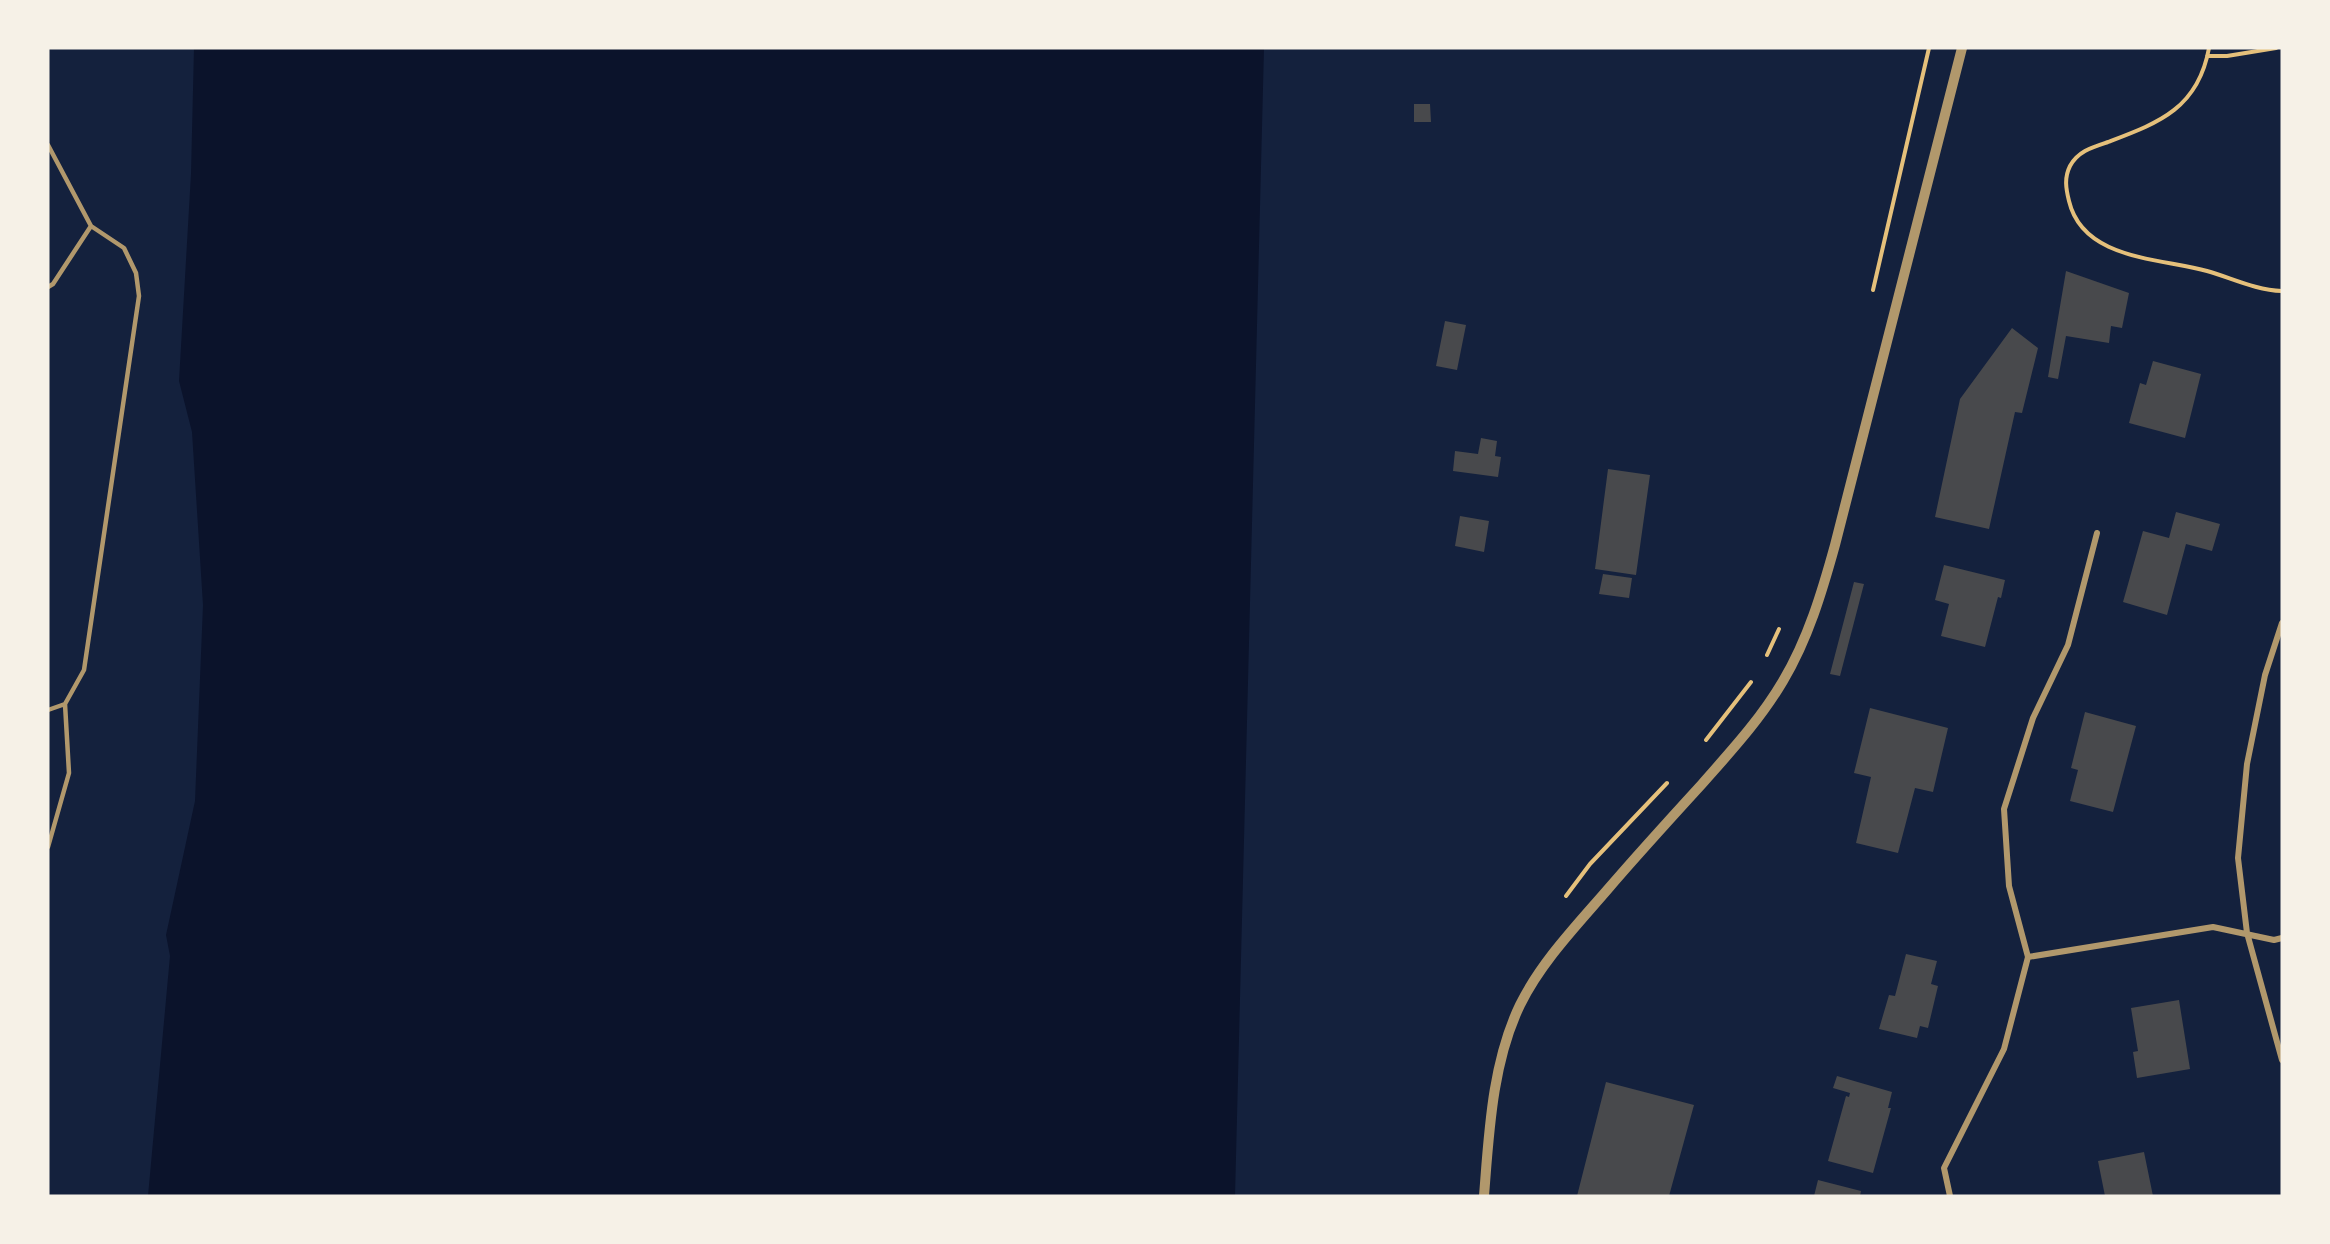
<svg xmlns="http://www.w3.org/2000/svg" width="2330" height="1244" viewBox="0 0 2330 1244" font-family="Commissioner,sans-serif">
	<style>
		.water { fill: #0b132b }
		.building { fill: #48494c }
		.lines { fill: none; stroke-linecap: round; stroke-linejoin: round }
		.path { stroke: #e5c07b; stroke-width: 4 }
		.service { stroke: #b1986c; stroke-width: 4.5 }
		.minor { stroke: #b1986c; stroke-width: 6 }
		.tertiary { stroke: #b1986c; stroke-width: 10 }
	</style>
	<rect width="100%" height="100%" fill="#14213d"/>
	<path class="water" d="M194,48H1264L1235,1196H148L170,956L166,935L195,801L203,605L192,432L179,381L191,174Z"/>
	<path class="building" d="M1414,104H1430L1431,122H1414Z
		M2066,271L2129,293L2122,328L2111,326L2109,343L2066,336L2058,379L2048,377Z
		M1445,321L1466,325L1457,370L1436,366Z
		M2012,328L2038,348L2022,413L2015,412L1989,529L1935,517L1960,399Z
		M2153,361L2201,374L2185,438L2129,423L2140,383L2146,385Z
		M1481,438L1497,441L1495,456L1501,457L1498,477L1453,471L1455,451L1478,454Z
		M1608,469L1650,475L1636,575L1595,569Z
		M2176,512L2220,524L2212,551L2186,544L2167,615L2123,602L2143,531L2169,538Z
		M1460,516L1489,521L1484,552L1455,546Z
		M1944,565L2005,580L2001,598L1998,597L1985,647L1941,636L1949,604L1935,600Z
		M1603,574L1632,578L1629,598L1599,594Z
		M1854,582L1864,584L1840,676L1830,674Z
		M1870,708L1948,728L1933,792L1915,788L1898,853L1856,843L1871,777L1854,773Z
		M2085,712L2136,726L2113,812L2070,801L2078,770L2071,768Z
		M1906,954L1937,961L1931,984L1938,986L1928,1028L1920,1026L1917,1038L1879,1029L1889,995L1895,996Z
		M2179,1000L2190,1069L2137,1078L2133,1052L2138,1051L2131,1008Z
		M1837,1076L1892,1092L1888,1108H1891L1873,1173L1828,1161L1846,1096L1849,1097L1850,1093L1833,1088Z
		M1606,1082L1694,1105L1669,1196H1577Z
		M2144,1152L2153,1196H2105L2098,1161Z
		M1818,1180L1861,1191L1860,1196H1814Z"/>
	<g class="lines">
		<path class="path" d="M2209,48C2198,109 2158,123 2108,142C2093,147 2078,151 2070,166C2064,178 2066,189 2069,201C2083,260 2160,258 2207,271C2232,278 2255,290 2282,291
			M2207,56H2227L2276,48
			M1873,290L1929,48
			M1767,655L1779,629
			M1706,740L1751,682
			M1566,896L1590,864L1667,783"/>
		<path class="service" d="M48,145L91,226L124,248L136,273L139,296L84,670L65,704L48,710
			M48,287L53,284L91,226
			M48,847L69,773L65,704"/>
		<path class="minor" d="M2282,623L2265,675L2247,764L2238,858L2247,933L2282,1060
			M2028,957L2213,927L2274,940L2282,938
			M1950,1196L1944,1168L2004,1049L2028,957L2009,886L2004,809L2033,718L2068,645L2097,533"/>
		<path class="tertiary" d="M1484,1196C1489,1133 1492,1063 1520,1005C1541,962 1577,925 1608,889C1638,854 1670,819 1702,784C1731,751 1760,720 1783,681C1808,639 1822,592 1835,545L1962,48"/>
	</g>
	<rect width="2330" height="1244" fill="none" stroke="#f6f1e7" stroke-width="99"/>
</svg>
